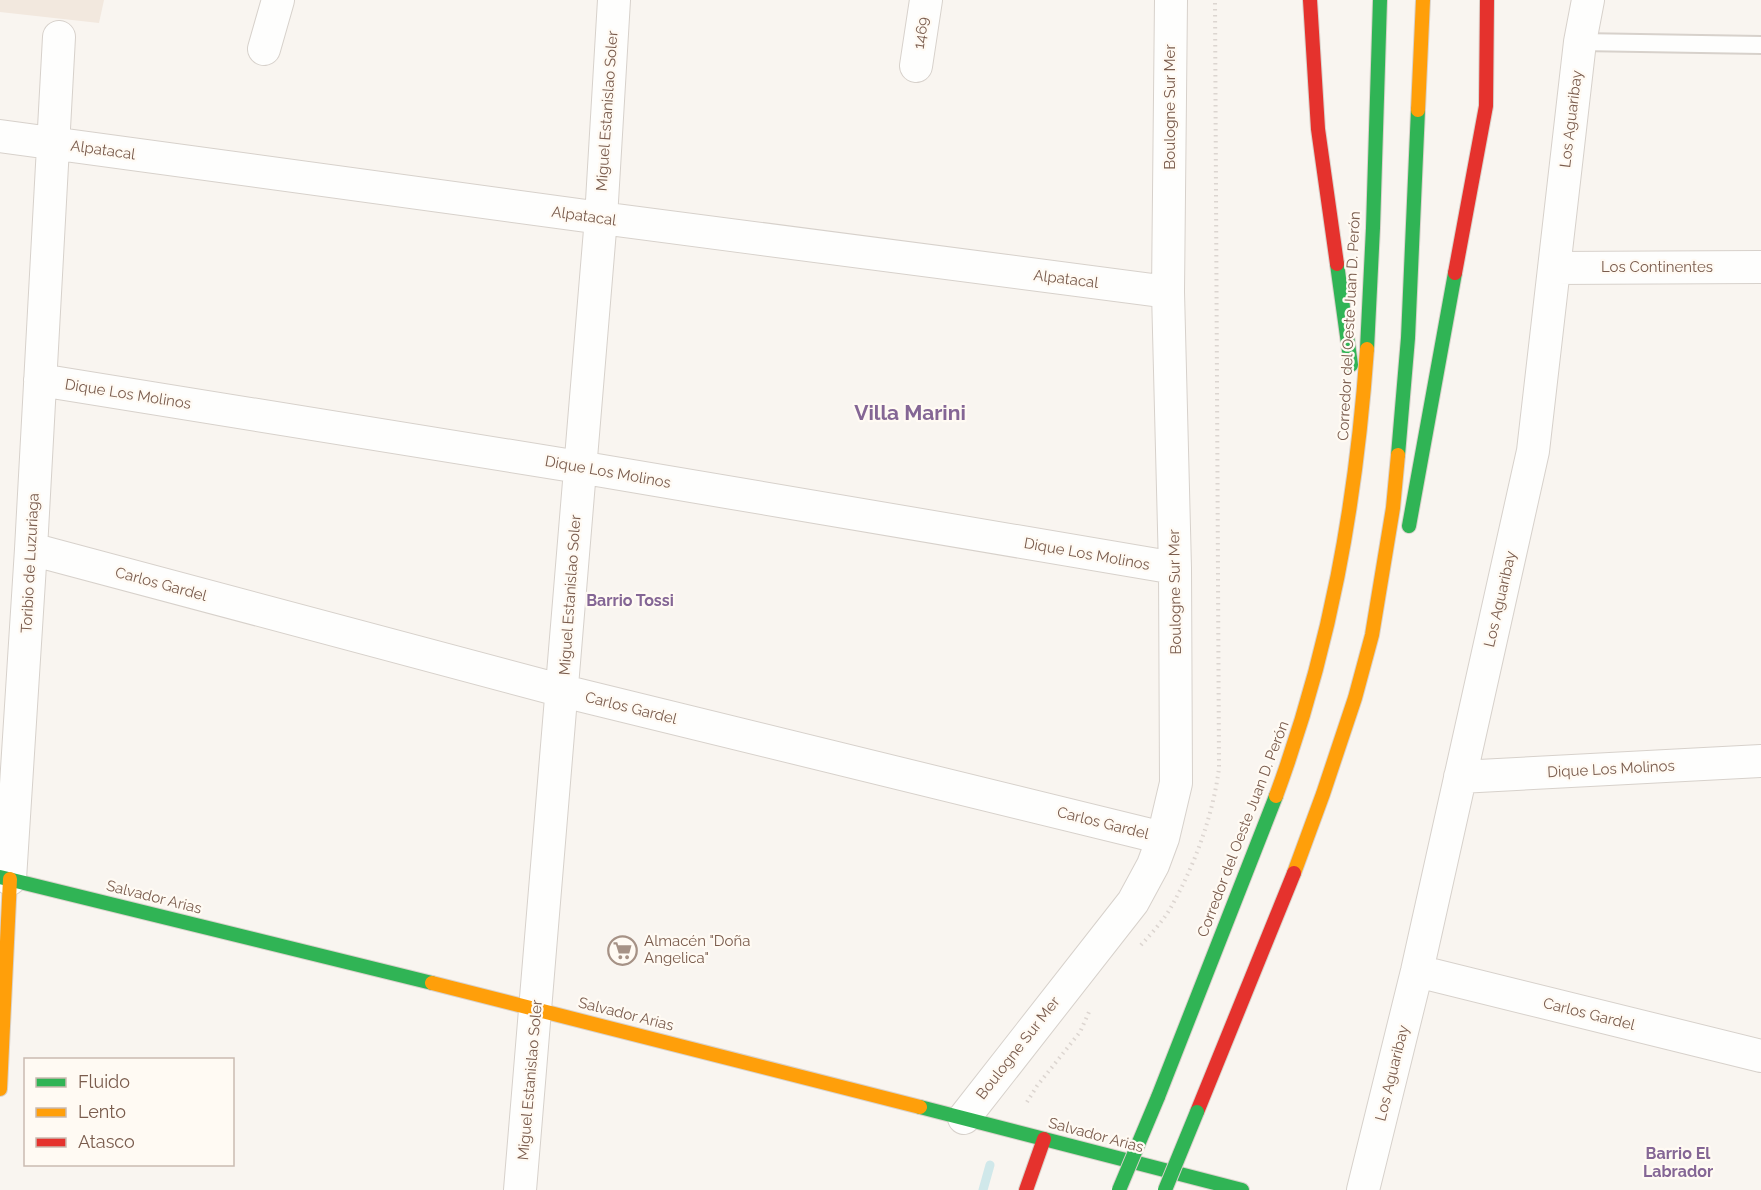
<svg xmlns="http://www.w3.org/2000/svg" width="1761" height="1190" viewBox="0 0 1761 1190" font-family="Raleway,sans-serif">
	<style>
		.residential { fill: #f2e8de }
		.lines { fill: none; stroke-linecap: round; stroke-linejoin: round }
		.stream { stroke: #d0e8ea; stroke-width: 9 }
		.lane-casing { stroke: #d7d1cb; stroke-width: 20 }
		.street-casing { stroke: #d7d1cb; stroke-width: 34 }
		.fast-casing { stroke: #d9d2cb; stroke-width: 16 }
		.slow-casing { stroke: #d9d2cb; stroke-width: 16 }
		.jam-casing { stroke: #d9d2cb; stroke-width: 16 }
		.path { stroke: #dcd5d0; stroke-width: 4; stroke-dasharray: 1.5 4.5; stroke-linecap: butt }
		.lane { stroke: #fefefd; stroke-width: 16 }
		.street { stroke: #fefefd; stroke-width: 32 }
		.fast { stroke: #30b455; stroke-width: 14 }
		.slow { stroke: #ff9f0a; stroke-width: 14 }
		.jam { stroke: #e5322d; stroke-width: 14 }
		.fast-bridge-casing { stroke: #dad1cc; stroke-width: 16; stroke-linecap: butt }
		.fast-bridge { stroke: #30b455; stroke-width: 14 }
		.labels { text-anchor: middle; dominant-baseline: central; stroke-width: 4.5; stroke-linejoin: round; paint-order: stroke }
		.street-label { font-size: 15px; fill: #7a5c4d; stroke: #fffaf3 }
		.poi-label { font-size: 15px; fill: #7a5c4d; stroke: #fffaf3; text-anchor: start }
		.neighbourhood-label { font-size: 16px; font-weight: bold; fill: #846695; stroke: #fffaf3 }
		.district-label { font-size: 21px; font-weight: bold; fill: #846695; stroke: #fffaf3 }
	</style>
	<rect width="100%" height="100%" fill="#f9f5f0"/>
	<path class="residential" d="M0,0H104L99,23L0,12Z"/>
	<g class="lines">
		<path class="stream" d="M983,1190L990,1165"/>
		<defs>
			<path id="lane" d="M1580,42L1761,45"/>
			<path id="street" d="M264,49L278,0
				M916,66L926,0
				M0,136L601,218L1168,292
				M1554,268L1761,267
				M40,380L579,467L1175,568
				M31,549L563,691L1163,838
				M1460,777L1761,761
				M10,879L31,549L59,37
				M1417,971L1761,1056
				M964,1118L1133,902L1153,865L1163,838L1176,783L1175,568L1168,292L1171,0
				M520,1190L601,218L614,0
				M1363,1190L1417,971L1533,451L1580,42L1588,0"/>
			<path id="fast" d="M1337,264L1351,365
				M1367,349L1373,228L1380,0
				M1398,455L1408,338L1418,110
				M1409,526L1455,273
				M0,877L432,983
				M1158,1097L1276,796
				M920,1107L1242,1190"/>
			<path id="slow" d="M1418,110L1423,0
				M1276,796C1330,649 1356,505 1367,349
				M1294,873L1323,794L1355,698L1372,635L1393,508L1398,455
				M432,983L920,1107
				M0,1089L10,879"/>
			<path id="jam" d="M1310,0L1318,129L1337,264
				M1455,273L1486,106L1487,0
				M1197,1112L1294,873
				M1026,1190L1044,1139"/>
		</defs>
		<use href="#lane" class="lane-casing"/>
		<use href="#street" class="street-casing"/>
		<use href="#fast" class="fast-casing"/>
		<use href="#slow" class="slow-casing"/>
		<use href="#jam" class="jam-casing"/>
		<path class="path" d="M1141,945C1151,934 1162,922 1170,909C1194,867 1213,816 1219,768L1215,0
			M1027,1102L1037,1086L1080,1032L1089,1012"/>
		<use href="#lane" class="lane"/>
		<use href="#street" class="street"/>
		<use href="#fast" class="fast"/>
		<use href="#slow" class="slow"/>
		<use href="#jam" class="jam"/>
		<defs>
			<path id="fast-bridge" d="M1119,1190L1158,1097
				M1165,1190L1197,1112"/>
		</defs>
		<use href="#fast-bridge" class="fast-bridge-casing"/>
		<use href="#fast-bridge" class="fast-bridge"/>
	</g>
	<defs>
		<symbol id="supermarket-ring" viewBox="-11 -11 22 22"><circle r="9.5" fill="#fffaf3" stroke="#a69286" stroke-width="1.5"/><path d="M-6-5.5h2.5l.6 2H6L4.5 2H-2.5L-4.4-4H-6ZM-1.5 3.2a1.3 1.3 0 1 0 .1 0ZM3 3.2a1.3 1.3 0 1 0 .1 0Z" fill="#a69286"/></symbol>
	</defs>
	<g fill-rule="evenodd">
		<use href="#supermarket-ring" x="606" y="934" width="33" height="33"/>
	</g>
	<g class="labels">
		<g class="street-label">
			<text transform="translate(921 33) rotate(-81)">1469</text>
			<text transform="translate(1170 107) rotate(-90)">Boulogne Sur Mer</text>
			<text transform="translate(607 111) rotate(-86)">Miguel Estanislao Soler</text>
			<text transform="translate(1571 119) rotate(-83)">Los Aguaribay</text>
			<text transform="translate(103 150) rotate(8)">Alpatacal</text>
			<text transform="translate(584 216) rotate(8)">Alpatacal</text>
			<text x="1657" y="267">Los Continentes</text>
			<text transform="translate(1066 279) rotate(7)">Alpatacal</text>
			<text transform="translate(1349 326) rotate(-87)">Corredor del Oeste Juan D. Perón</text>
			<text transform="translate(128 394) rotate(9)">Dique Los Molinos</text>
			<text transform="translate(608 472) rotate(10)">Dique Los Molinos</text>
			<text transform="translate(1087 554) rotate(10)">Dique Los Molinos</text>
			<text transform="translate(30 563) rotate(-87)">Toribio de Luzuriaga</text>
			<text transform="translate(161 584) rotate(15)">Carlos Gardel</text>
			<text transform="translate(1175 592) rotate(-91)">Boulogne Sur Mer</text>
			<text transform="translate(570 595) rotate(-86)">Miguel Estanislao Soler</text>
			<text transform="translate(1500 599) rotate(-77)">Los Aguaribay</text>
			<text transform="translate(631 708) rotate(14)">Carlos Gardel</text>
			<text transform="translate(1611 769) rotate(-3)">Dique Los Molinos</text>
			<text transform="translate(1103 823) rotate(14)">Carlos Gardel</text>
			<text transform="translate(1243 829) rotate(-69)">Corredor del Oeste Juan D. Perón</text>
			<text transform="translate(154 897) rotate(14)">Salvador Arias</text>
			<text transform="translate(626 1014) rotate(14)">Salvador Arias</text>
			<text transform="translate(1589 1014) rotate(14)">Carlos Gardel</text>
			<text transform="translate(1018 1048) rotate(-52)">Boulogne Sur Mer</text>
			<text transform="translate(1392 1073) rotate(-76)">Los Aguaribay</text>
			<text transform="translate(530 1080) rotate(-85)">Miguel Estanislao Soler</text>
			<text transform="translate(1096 1135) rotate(15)">Salvador Arias</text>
		</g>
		<g class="poi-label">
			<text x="644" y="941">Almacén "Doña<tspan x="644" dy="17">Angelica"</tspan></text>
		</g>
		<g class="neighbourhood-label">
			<text x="630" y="600">Barrio Tossi</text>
			<text x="1678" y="1153">Barrio El<tspan x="1678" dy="18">Labrador</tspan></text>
		</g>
		<g class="district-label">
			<text x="910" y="412">Villa Marini</text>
		</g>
	</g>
	<rect x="24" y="1058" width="210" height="108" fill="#fffaf3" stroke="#cabbb1" stroke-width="1.5"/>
	<rect x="36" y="1078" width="30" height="9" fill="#30b455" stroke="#cabbb1" stroke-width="1.5"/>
	<text x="78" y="1088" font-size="18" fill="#7a5c4d">Fluido</text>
	<rect x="36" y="1108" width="30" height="9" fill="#ff9f0a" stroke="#cabbb1" stroke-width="1.5"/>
	<text x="78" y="1118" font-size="18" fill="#7a5c4d">Lento</text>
	<rect x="36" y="1138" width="30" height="9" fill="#e5322d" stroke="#cabbb1" stroke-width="1.5"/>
	<text x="78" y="1148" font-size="18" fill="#7a5c4d">Atasco</text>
</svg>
